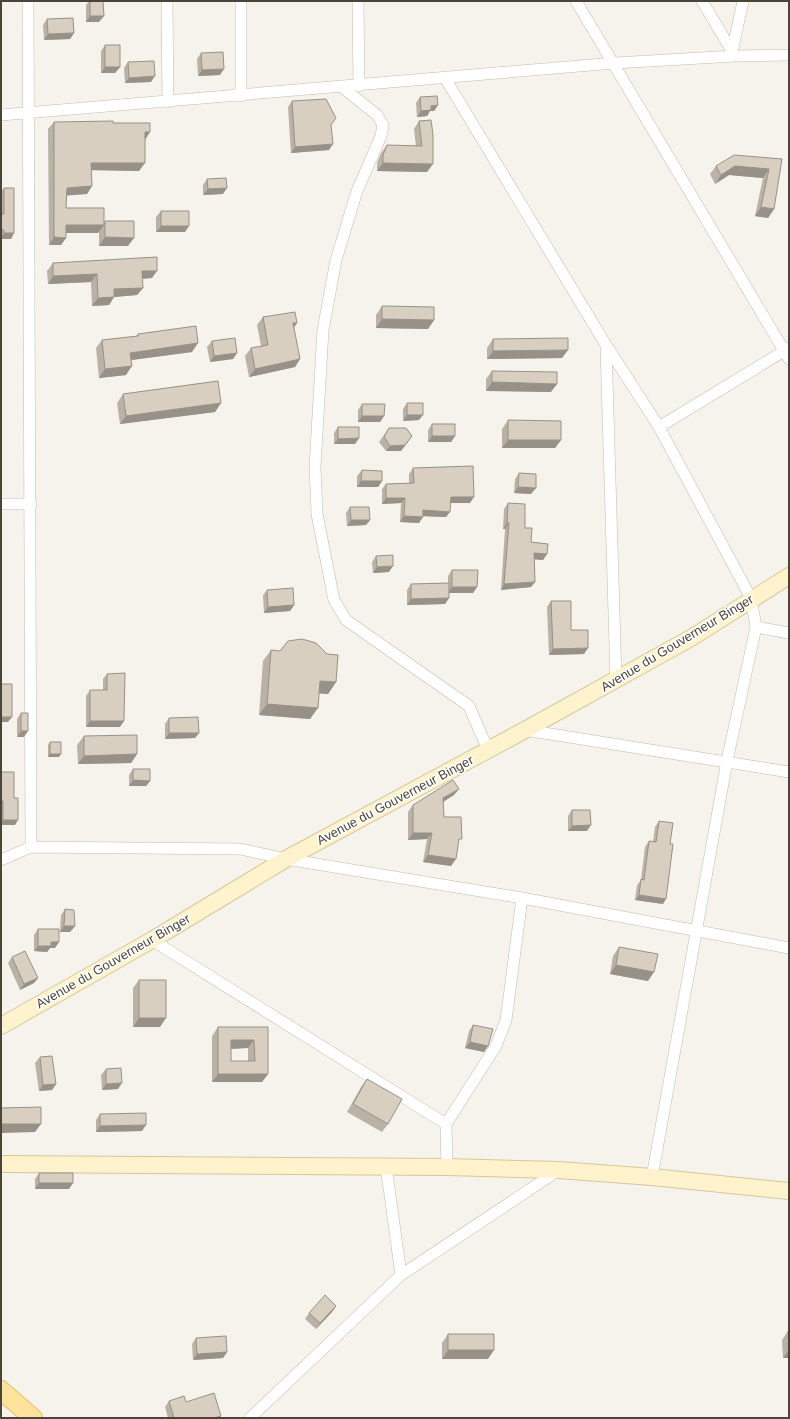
<svg xmlns="http://www.w3.org/2000/svg" width="790" height="1419" viewBox="0 0 790 1419" font-family="Helvetica,sans-serif">
	<style>
		.lines { fill: none; stroke-linecap: round; stroke-linejoin: round }
		.street-casing { stroke: #c2bbae; stroke-width: 12 }
		.secondary-casing { stroke: #d6c79b; stroke-width: 18 }
		.primary-casing { stroke: #e6c16a; stroke-width: 20 }
		.street { stroke: #fff; stroke-width: 11 }
		.secondary { stroke: #fff3cd; stroke-width: 16 }
		.primary { stroke: #ffe39c; stroke-width: 18 }
		.wall { fill: #bab2a6; fill-rule: evenodd }
		.shaded-wall { fill: #979187 }
		.building { fill: #d8cfc1; stroke: #979187; fill-rule: evenodd }
		.labels { text-anchor: middle; dominant-baseline: central; stroke-width: 3; stroke-linejoin: round; paint-order: stroke }
		.street-label { font-size: 13px; fill: #4b4439; stroke: #fff }
	</style>
	<rect width="100%" height="100%" fill="#f6f3ec"/>
	<g class="lines">
		<defs>
			<path id="street" d="M28,1L31,847
				M167,1L168,102
				M358,1L359,86
				M576,1L789,359
				M702,1L735,56L789,55
				M732,52L743,1
				M445,78L606,345L659,427L751,598L756,627L727,761L652,1177
				M342,87L377,115L383,125L381,136L357,191L336,260L323,330L315,467L317,514L334,600L346,620L469,706L488,750
				M241,96V1
				M1,115L615,63L735,56
				M606,346L616,680
				M659,427L789,348
				M1,504H31
				M756,627L789,633
				M525,730L789,772
				M1,860L31,847L240,849L286,859L522,898L789,948
				M152,940L446,1124L447,1167
				M446,1124L496,1046L506,1020L522,898
				M386,1166L401,1275
				M250,1418L401,1275L559,1170"/>
			<path id="secondary" d="M1,1026L152,940L286,859L525,730L691,638L789,576
				M1,1164L447,1167L559,1170L652,1177L789,1191"/>
			<path id="primary" d="M1,1390L33,1418"/>
		</defs>
		<use href="#street" class="street-casing"/>
		<use href="#secondary" class="secondary-casing"/>
		<use href="#primary" class="primary-casing"/>
		<use href="#street" class="street"/>
		<use href="#secondary" class="secondary"/>
		<use href="#primary" class="primary"/>
	</g>
	<path class="wall" d="M89,1H103L99,22H86V5Z
		M47,19L74,33L70,39L44,40L43,25Z
		M105,45L120,67L115,73H101V51Z
		M201,53L220,75L198,76L197,59Z
		M128,62L151,82L125,83L124,68Z
		M420,97L438,105L434,111H430L427,116L417,117L416,103Z
		M292,101L329,150L291,153L288,107Z
		M419,121L427,172L377,171V163L381,153L387,145L416,146L414,129Z
		M54,122L113,123L145,139L139,171L91,170L92,186L87,194L66,195V208L104,222L105,221L128,246H99V232L98,233H66V238L61,245H49L48,129Z
		M782,159L774,209L768,218L755,216L763,178L729,175L715,184L710,174L716,166Z
		M207,179L223,194L203,195V185Z
		M4,188L14,233L11,239H1V192Z
		M161,211L185,232H156V217Z
		M53,263L152,278L142,279L143,288L137,295L114,297L109,305L92,306L91,282L48,284L47,271Z
		M382,306L434,320L428,329L376,328V315Z
		M263,317L297,323L294,328L300,359L295,367L249,377L245,356L251,348L261,346L257,325Z
		M138,334L192,352L131,360L126,375L99,378L96,348L102,340L136,336Z
		M493,339L562,358L487,359V348Z
		M212,341L237,353L233,359L210,362L207,347Z
		M492,371L551,392L486,391V379Z
		M123,394L221,403L215,412L120,424L117,403Z
		M407,403L419,420L403,421V409Z
		M362,404L384,416L380,422H358V410Z
		M508,420L561,440L555,448H502V429Z
		M432,424L455,436L451,442H428V430Z
		M338,427L359,438L355,444H334V433Z
		M389,428L408,442L401,451H386L379,442Z
		M413,468L470,503H451L446,517L423,516L419,523L400,522L401,503L382,504V489L386,484L409,483V474Z
		M362,470L382,481L378,487H357V476Z
		M519,473L531,494L514,493L515,479Z
		M508,503L525,528L531,542L547,554L543,560L534,559L535,582L531,587L501,590L505,529H503L504,509Z
		M350,507L370,520L366,525L347,526L346,513Z
		M376,556L389,572L373,573L372,562Z
		M452,570L477,587L473,593H449V598L445,604L407,605V590L411,584L448,583V576Z
		M267,590L294,605L290,611L264,613L263,595Z
		M551,601L571,630L584,654L549,655L547,607Z
		M271,650L336,682L328,694L319,693L310,719L259,715L263,661Z
		M107,674L120,727H86V696L90,690H103V679Z
		M21,713L24,737H17V719Z
		M169,718L199,733L195,738L165,739V724Z
		M84,736L137,754L131,763L78,764L77,745Z
		M50,742L59,757H48V745Z
		M133,769L150,781L146,786H129V775Z
		M1,772L15,825H1Z
		M454,795L443,802L444,817L458,843L451,866L423,862L427,839L408,840V812L413,805Z
		M572,810L587,831H568V816Z
		M659,821L670,844L663,904L635,900L637,885L641,880L645,847L649,841L653,842L655,827Z
		M65,909L75,926L70,932H60L61,915Z
		M38,929L55,948H50L47,952L34,951V935Z
		M619,947L648,981L610,974L613,956Z
		M12,957L38,978L34,983L20,990L8,963Z
		M139,980L160,1027H133V988Z
		M473,1025L488,1046L484,1052L465,1048L469,1031Z
		M218,1027H268V1074L262,1082H212V1036ZM248,1048V1061H231V1049Z
		M40,1057L56,1084L52,1090L39,1091L35,1063Z
		M106,1069L118,1089L102,1090L101,1075Z
		M367,1079L388,1124L382,1132L347,1112L361,1087Z
		M100,1114L142,1131L96,1132V1120Z
		M39,1173L69,1189H35V1179Z
		M336,1306L332,1312L316,1329L305,1319L309,1313Z
		M788,1331H789V1358H783L782,1340Z
		M448,1334L488,1359H442V1343Z
		M196,1338L227,1352L223,1358L193,1360L192,1344Z
		M169,1401L186,1402L221,1416L220,1418H168L165,1407Z"/>
	<path class="shaded-wall" d="M90,16H104L99,22H86Z
		M74,33L70,39L44,40L48,34Z
		M105,67H120L115,73H101Z
		M224,69L220,75L198,76L202,70Z
		M155,76L151,82L125,83L129,78Z
		M438,105L434,111H430L427,116L417,117L421,111L431,106Z
		M145,132H150L145,140Z
		M333,144L329,150L291,153L295,147Z
		M91,163H145L139,171L85,170Z
		M383,163L433,164L427,172L377,171Z
		M735,166L769,169L763,178L729,175L715,184L721,175Z
		M92,186L87,194L61,196L67,188Z
		M227,188L223,194L203,195L208,189Z
		M761,207L774,209L768,218L755,216Z
		M66,225H104L98,233H61Z
		M161,226H189L185,232H156Z
		M4,233H14L11,239H1V237Z
		M54,237L66,238L61,245H49Z
		M105,237L134,238L128,246H99Z
		M142,271H157L152,278L136,279Z
		M97,274L91,282L48,284L53,276Z
		M143,288L137,295L114,297L109,305L92,306L98,298L114,289Z
		M382,319L434,320L428,329L376,328Z
		M293,323H297L291,331Z
		M198,343L192,352L124,361L130,353Z
		M568,350L562,358L487,359L493,351Z
		M237,353L233,359L210,362L214,356Z
		M300,359L295,367L249,377L255,369Z
		M132,366L126,375L99,378L105,369Z
		M492,382L557,384L551,392L486,391Z
		M221,403L215,412L120,424L126,416Z
		M407,415H423L419,420L403,421Z
		M362,416H384L380,422H358Z
		M412,436L401,451H386L390,446Z
		M432,436H455L451,442H428Z
		M359,438L355,444H334L338,439Z
		M508,440H561L555,448H502Z
		M361,481H382L378,487H357Z
		M518,487L536,488L531,494L514,493Z
		M451,497H474L470,503H447Z
		M386,498H405L401,503L382,504Z
		M423,510L450,512L446,517L419,516Z
		M404,516L423,517L419,523L400,522Z
		M351,520H370L366,525L347,526Z
		M507,523H509L505,529H503Z
		M534,553L547,554L543,560L530,559Z
		M393,566L389,572L373,573L377,567Z
		M535,582L531,587L501,590L504,584Z
		M452,587H477L473,593H448Z
		M449,598L445,604L407,605L411,599Z
		M294,605L290,611L264,613L268,607Z
		M588,648L584,654L549,655L553,649Z
		M320,681L336,682L328,694L312,693Z
		M267,704L318,708L310,719L259,715Z
		M1,717H12L8,722H1Z
		M90,721H124L120,727H86Z
		M21,731H28L24,737H17Z
		M169,733H199L195,738L165,739Z
		M50,754H61L59,757H48Z
		M137,754L131,763L78,764L84,756Z
		M133,780L150,781L146,786H129Z
		M459,789L454,795L438,805L443,798Z
		M3,820H18L15,825H1V823Z
		M591,825L587,831H568L572,826Z
		M413,833H432L427,839L408,840Z
		M428,855L456,859L451,866L423,862Z
		M639,895L666,899L663,904L635,900Z
		M64,926H75L70,932H60Z
		M51,942H59L55,948H50L47,952L34,951L38,946Z
		M616,965L654,972L648,981L610,974Z
		M38,978L34,983L20,990L24,984Z
		M139,1018H166L160,1027H133Z
		M231,1040H254L248,1048L225,1049Z
		M470,1042L488,1046L484,1052L465,1048Z
		M218,1074H268L262,1082H212Z
		M122,1083L118,1089L102,1090L106,1084Z
		M56,1084L52,1090L39,1091L43,1085Z
		M1,1124H41L35,1132L1,1133Z
		M146,1125L142,1131L96,1132L100,1126Z
		M39,1183H73L69,1189H35Z
		M336,1306L332,1312L316,1329L320,1323Z
		M448,1350H494L488,1359H442Z
		M789,1350V1358H783Z
		M227,1352L223,1358L193,1360L197,1354Z"/>
	<path class="building" d="M90,1H103L104,16H90Z
		M73,18L74,33L48,34L47,19Z
		M105,45H120V67H105Z
		M223,52L224,69L202,70L201,53Z
		M154,61L155,76L129,78L128,62Z
		M437,96L438,105L431,106V110L421,111L420,97Z
		M326,99L336,118L331,125L333,144L295,147L292,101Z
		M431,120L433,135V164L383,163V155L387,145L422,146L419,121Z
		M113,121V123H150V132H145V163H91L92,186L67,188L66,208H104V225H66V238L54,237V122Z
		M734,155L782,159L774,209L761,207L769,169L735,166L721,175L716,166Z
		M226,178L227,188L208,189L207,179Z
		M4,188H14V233H4V230H1V214H4Z
		M161,211H189V226H161Z
		M105,221H134V238L105,237Z
		M157,257V271H142L143,288L114,289V297L98,298L97,274L53,276V263Z
		M382,306L434,307V320L382,319Z
		M295,312L297,323H293L300,359L255,369L251,348L268,345L263,317Z
		M196,326L198,343L130,353L132,366L105,369L102,340L138,336V334Z
		M235,338L237,353L214,356L212,341Z
		M568,338V350L493,351V339Z
		M492,371L557,372V384L492,382Z
		M218,381L221,403L126,416L123,394Z
		M407,403H423V415H407Z
		M362,404H385L384,416H362Z
		M508,420L561,421V440H508Z
		M432,424H455V436H432Z
		M338,427H359V438L338,439Z
		M389,428H406L412,436L405,445L390,446L384,437Z
		M473,466L474,497H451L450,512L423,510V517L404,516L405,498H386V484L414,483L413,468Z
		M362,470L382,471V481H361Z
		M519,473L536,474V488L518,487Z
		M508,503L525,504V528H532L531,542L548,544L547,554L534,553L535,582L504,584L509,523H507Z
		M350,507H369L370,520H351Z
		M393,555V566L377,567L376,556Z
		M452,570H478L477,587H452Z
		M449,583V598L411,599V584Z
		M293,588L294,605L268,607L267,590Z
		M551,601H571V630H588V648L553,649Z
		M302,639L316,643L327,654L338,655L336,682L320,681L318,708L267,704L271,650L280,651L288,641Z
		M125,673L124,721H90V690H107V674Z
		M1,684H12V717H1Z
		M21,713H28V731H21Z
		M198,717L199,733H169V718Z
		M137,735V754L84,756V736Z
		M50,742H61V754H50Z
		M133,769H150V781L133,780Z
		M1,772H14V798H18V820H3V801H1Z
		M453,780L459,789L443,798L444,817H461L462,839H459L456,859L428,855L432,833H413V805Z
		M572,810H590L591,825L572,826Z
		M659,821L673,823L670,844H673L666,899L639,895L641,879L644,880L649,841L656,842Z
		M65,909L74,910L75,926H64Z
		M38,929H59V942H51V946H38Z
		M619,947L658,954L654,972L616,965Z
		M25,951L38,978L24,984L12,957Z
		M139,980H166V1018H139Z
		M473,1025L493,1029L488,1046L470,1042Z
		M218,1027H268V1074H218ZM231,1040H254L255,1061H231Z
		M52,1056L56,1084L43,1085L40,1057Z
		M121,1068L122,1083L106,1084V1069Z
		M367,1079L402,1099L388,1124L353,1104Z
		M41,1107V1124H1V1108Z
		M146,1113V1125L100,1126V1114Z
		M39,1173H73V1183H39Z
		M325,1295L336,1306L320,1323L309,1313Z
		M788,1331H789V1349Z
		M448,1334H494V1350H448Z
		M226,1336L227,1352L197,1354L196,1338Z
		M214,1393L221,1416L214,1418H174L169,1401L184,1396L186,1402Z"/>
	<g class="labels">
		<g class="street-label">
			<text transform="translate(677 643) rotate(-31)">Avenue du Gouverneur Binger</text>
			<text transform="translate(395 800) rotate(-28)">Avenue du Gouverneur Binger</text>
			<text transform="translate(113 961) rotate(-30)">Avenue du Gouverneur Binger</text>
		</g>
	</g>
	<rect width="790" height="1419" fill="none" stroke="#4b4439" stroke-width="4"/>
</svg>
